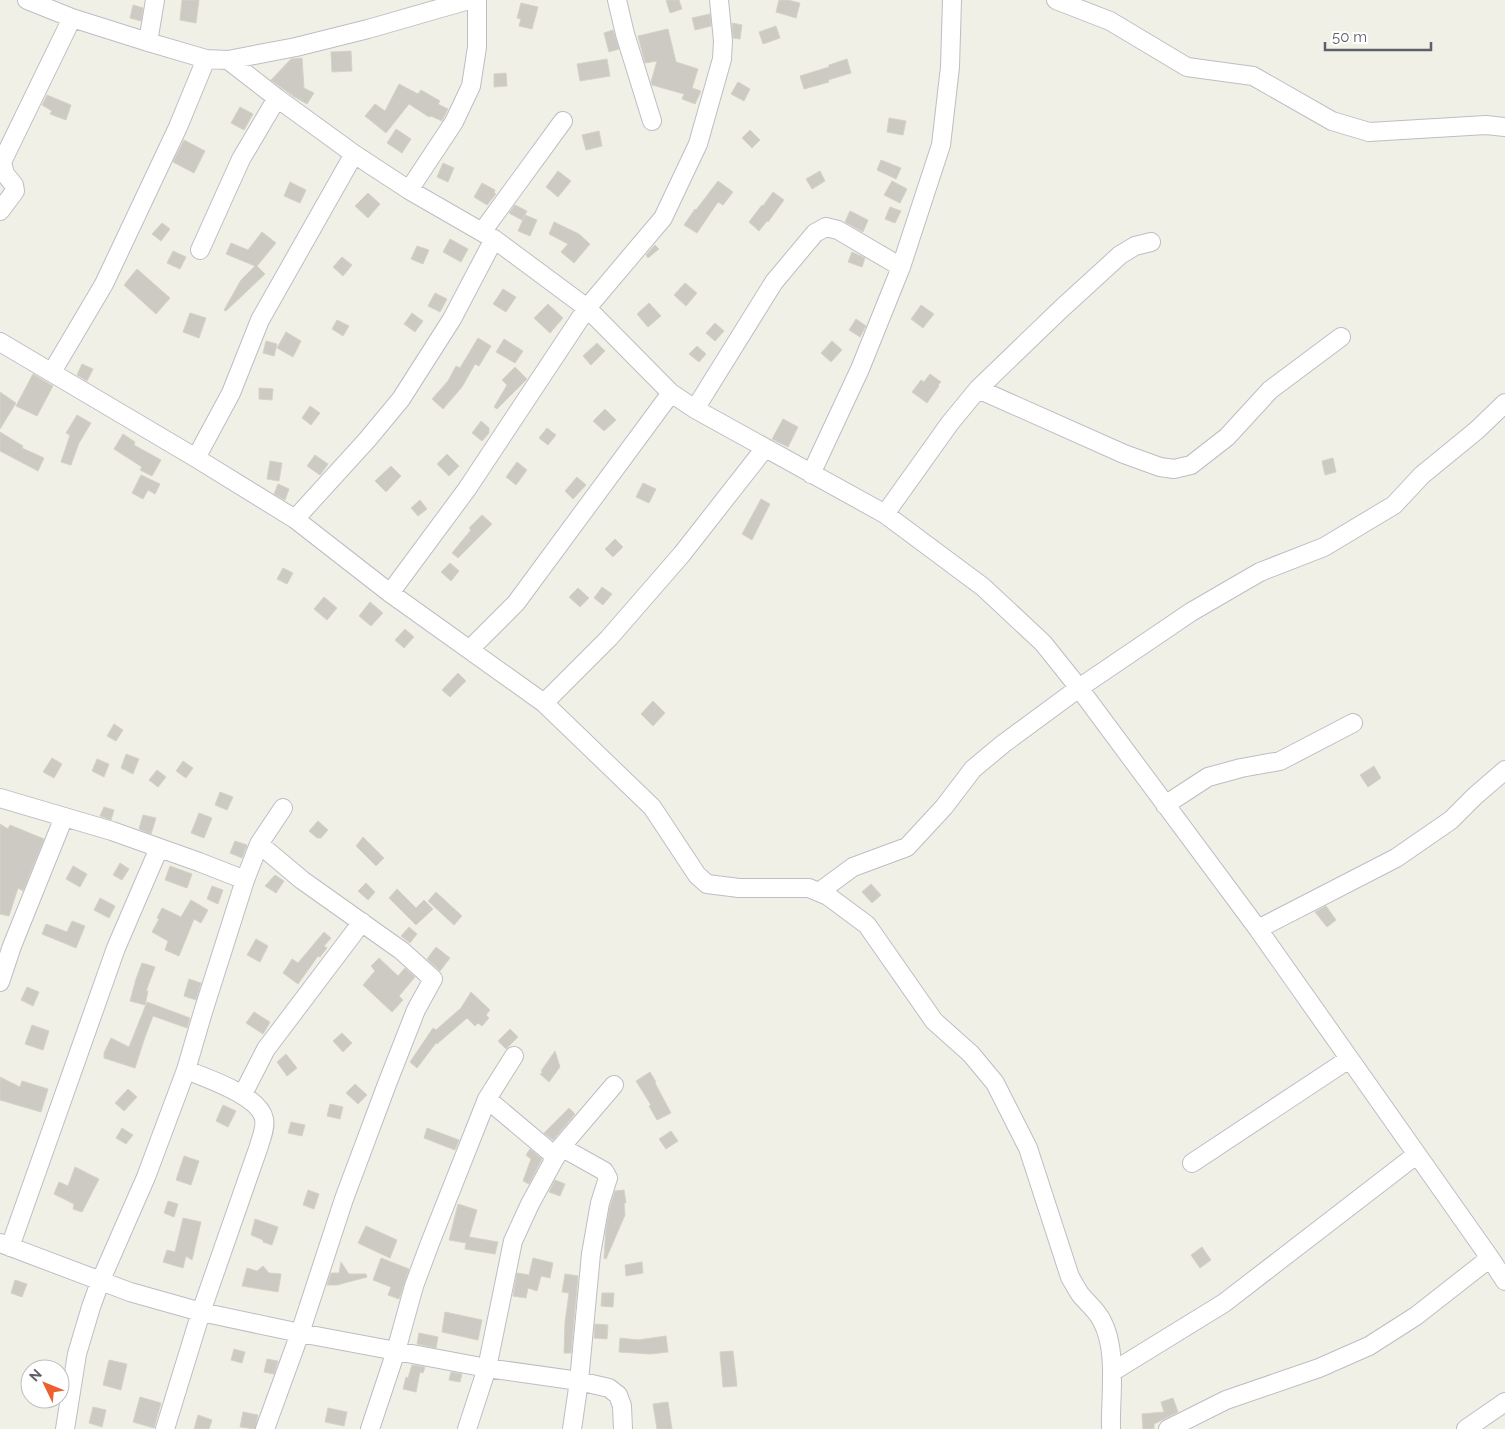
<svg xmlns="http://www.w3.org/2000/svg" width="1505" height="1429" viewBox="0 0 1505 1429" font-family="Raleway,sans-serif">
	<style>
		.building { fill: #cccac3; stroke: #d5d3c4 }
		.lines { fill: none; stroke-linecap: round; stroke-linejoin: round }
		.minor-casing { stroke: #bdbec5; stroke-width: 20 }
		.minor { stroke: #fff; stroke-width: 18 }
	</style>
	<rect width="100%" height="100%" fill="#f0f0e6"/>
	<path class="building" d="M182,0H199L196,23L180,20Z
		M666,0H679L682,9L670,13Z
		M779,0H788L800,3L796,18L776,12Z
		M521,3L538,7L532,29L519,26L521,19L517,18Z
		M133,5L143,8L141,21L130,18Z
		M710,14L711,26L695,30L692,18Z
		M732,23L742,25L740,39L733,38Z
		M776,26L780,38L763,44L759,32Z
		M668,29L676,62L698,69L692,88L701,91L695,104L682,99L684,94L652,85L651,82L657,61L645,63L638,36Z
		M613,30L619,49L609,52L604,33Z
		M351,51L352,71L332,72L331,52Z
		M302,58L304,88L314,93L307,104L293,96L271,80L291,59Z
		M607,59L610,76L580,81L577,64Z
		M847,59L851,73L828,80L829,82L804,89L800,76L829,67V65Z
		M506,73L507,86L494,87V74Z
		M738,82L750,89L744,101L731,94Z
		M399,84L418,94L421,90L440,101L438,104L448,109L442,121L431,116L429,117L409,104L386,133L365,116L375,104L385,111Z
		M47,95L71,105L66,120L50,114L52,111L42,105Z
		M240,107L253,114L244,130L231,123Z
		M889,118L906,121L903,135L887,132Z
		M396,129L411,139L402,153L387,143Z
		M750,130L760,140L752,148L742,138Z
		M599,131L602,146L586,150L582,135Z
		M184,140L205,151L194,173L173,162Z
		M881,160L901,168L896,179L877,170Z
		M443,163L454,168L448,182L437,177Z
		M558,171L571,181L558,197L546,187Z
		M820,171L825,181L812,189L806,179Z
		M718,181L733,192L723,205L718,202L697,233L684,225L695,209L696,210Z
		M892,181L907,189L900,203L884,195Z
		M290,182L306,190L300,203L284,196Z
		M482,183L495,190L494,193L496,194L487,205L474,197Z
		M773,192L784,200L768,222L767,221L759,231L749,222L762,205L763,206Z
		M368,193L380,204L368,218L355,206Z
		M515,205L527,211L522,220L509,213Z
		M890,207L901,211L895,223L885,219Z
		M850,211L868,220L863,232L845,222Z
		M525,215L537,220L530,236L518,231Z
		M554,222L579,234L590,244L574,263L561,252L568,244L549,234Z
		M162,223L170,229L161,241L152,234Z
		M262,232L276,243L257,266L265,274L226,311L224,310L241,280L255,266L226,254L231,243L248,250Z
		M450,239L468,249L461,262L443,252Z
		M655,245L659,249L648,258L646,255Z
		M417,246L429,250L423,264L411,259Z
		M173,251L186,257L180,269L167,263Z
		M852,252L865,258L862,267L848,262Z
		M342,257L352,265L343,276L333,267Z
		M137,269L170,298L156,314L124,285Z
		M685,283L697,293L686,306L674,295Z
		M503,289L516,297L506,312L493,304Z
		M435,293L447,299L440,312L428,306Z
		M649,303L661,316L648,327L637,314Z
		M548,304L563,318L550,333L534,318Z
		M921,305L934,314L923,328L911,319Z
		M190,313L206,318L199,338L183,332Z
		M412,313L423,321L415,332L404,324Z
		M856,319L866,326L860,337L849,330Z
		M337,320L349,326L343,336L332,329Z
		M715,323L724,331L715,341L706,333Z
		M286,332L301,341L293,357L277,348Z
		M478,338L491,346L479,366L475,364L462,387L443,409L432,399L448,381L456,366L460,368Z
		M504,339L523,351L515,363L496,352Z
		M266,341L277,344L274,356L263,353Z
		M832,341L842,350L831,362L821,353Z
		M597,343L605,351L591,365L583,356Z
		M697,346L706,354L699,362L689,354Z
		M82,364L93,369L87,381L77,375Z
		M515,367L527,379L497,409L494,407L507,385L502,380Z
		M33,374L53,386L37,416L16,406Z
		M930,374L941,382L938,385L939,386L927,403L912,392L921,380L924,382Z
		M259,388L273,389L272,400L259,399Z
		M0,392L16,403L0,429Z
		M310,406L320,413L311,425L302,418Z
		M605,409L616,420L604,431L593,421Z
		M77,415L91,423L79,443L71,465L61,462L70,435L66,433Z
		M783,419L798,427L788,447L772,439Z
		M481,421L489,428V433L482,441L472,433Z
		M547,428L556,435L548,445L539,438Z
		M0,432L23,446L22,448L44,458L38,471L0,451Z
		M123,434L135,442L134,445L161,460L152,476L140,470L142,467L114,449Z
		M447,454L459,466L449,476L437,464Z
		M315,455L328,464L320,475L307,466Z
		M1333,458L1336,472L1325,475L1322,461Z
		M270,461L282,463L279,481L267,479Z
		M517,462L527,470L516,485L506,477Z
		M391,466L401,476L386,492L375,481Z
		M141,475L160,484L155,494L148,490L143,499L132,493Z
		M577,477L586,485L573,499L565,491Z
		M643,483L656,489L649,503L636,497Z
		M278,484L289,489L285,500L274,494Z
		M761,499L770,504L752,540L742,534Z
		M420,500L427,509L418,516L411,508Z
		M482,515L492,524L458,558L452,553L471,530L469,528Z
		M615,539L623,547L613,557L605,549Z
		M450,563L459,571L451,581L441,572Z
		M283,568L293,573L287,584L277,579Z
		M602,587L612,594L603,605L594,598Z
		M578,588L589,598L580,607L569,597Z
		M324,597L337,608L327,620L314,609Z
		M370,602L383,613L371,626L359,616Z
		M405,629L414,637L404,648L395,640Z
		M458,673L466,681L450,697L442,690Z
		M653,701L665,713L653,726L641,714Z
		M114,724L123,730L116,741L107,736Z
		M126,754L139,759L133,774L121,768Z
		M52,758L62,764L54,778L43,772Z
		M97,759L109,764L104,777L92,771Z
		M183,761L193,768L186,778L176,771Z
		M1374,766L1381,778L1368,787L1360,775Z
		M157,770L166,777L158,787L149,780Z
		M220,792L233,797L227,810L215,805Z
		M104,807L114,810L111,820L100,816Z
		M199,813L212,818L204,838L191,833Z
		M143,815L156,818L151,834L139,829Z
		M318,821L328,830L321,838H317L309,831Z
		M0,824L8,829L10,825L44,839L23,891L18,888L9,916L0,914Z
		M363,837L384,858L376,866L356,846Z
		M235,841L247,845L242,858L230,853Z
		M120,863L129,869L122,880L113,875Z
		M73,866L87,874L80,887L66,879Z
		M170,866L192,874L187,888L165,880Z
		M275,875L284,881L276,893L265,886Z
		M366,883L375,892L368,900L358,891Z
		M871,884L881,895L872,903L862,892Z
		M212,886L223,890L218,904L207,899Z
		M397,889L416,908L424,900L433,909L416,925L389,898Z
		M436,892L462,916L454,925L428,901Z
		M100,898L115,906L109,918L94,910Z
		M191,900L208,910L201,923L194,919L179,956L165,950L168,941L152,932L159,919L157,918L162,908L181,917Z
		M1326,906L1336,920L1327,927L1315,912Z
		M72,921L85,926L76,948L42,934L46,924L67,932Z
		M409,927L417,934L410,943L401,936Z
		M324,932L331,938L324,946L327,948L320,957L318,956L298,984L283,973L292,959L298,963Z
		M256,939L268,946L260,962L247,955Z
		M436,947L450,958L440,971L427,959Z
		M379,958L398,976L405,968L415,977L399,996L403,1000L392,1012L363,985L375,971L371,966Z
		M142,963L155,967L146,991H148L145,1005L130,1001L136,979Z
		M189,979L201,983L196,1000L184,996Z
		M27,987L39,992L33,1006L21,1000Z
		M471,992L490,1010L486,1015L489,1018L482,1026L478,1023L475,1026L467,1018L437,1044L436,1043L417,1068L410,1062L433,1028L436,1030L461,1008Z
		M147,1002L190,1018L187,1028L153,1016L145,1037L135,1068L104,1058V1053L111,1038L129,1047Z
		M254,1012L270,1022L263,1034L246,1023Z
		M32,1025L49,1031L43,1050L25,1044Z
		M510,1029L518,1037L506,1049L498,1041Z
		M342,1033L352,1043L343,1052L333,1041Z
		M555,1051L560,1067L549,1082L540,1074L543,1072L541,1071Z
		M286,1054L297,1068L287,1076L277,1062Z
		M650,1072L656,1082L655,1083L671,1113L657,1120L649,1106L651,1105L636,1081Z
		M0,1077L20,1087L22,1081L48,1089L41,1112L0,1100Z
		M355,1084L367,1095L358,1104L346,1093Z
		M128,1089L137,1097L124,1111L115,1103Z
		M330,1104L343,1107L340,1119L327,1116Z
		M223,1105L236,1111L228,1127L216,1121Z
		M569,1108L575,1114L553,1140L544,1133Z
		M291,1122L305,1125L302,1136L288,1133Z
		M122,1128L133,1135L126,1144L116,1138Z
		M427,1128L459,1140L455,1150L424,1138Z
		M671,1131L678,1141L666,1149L659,1139Z
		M530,1149L542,1159L529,1184L523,1181L531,1159L526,1155Z
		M184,1156L199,1161L191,1185L176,1180Z
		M75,1167L99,1179L82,1212L73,1209L74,1204L54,1194L59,1182L68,1186Z
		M555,1180L565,1184L560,1196L549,1192Z
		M308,1190L319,1194L314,1209L303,1205Z
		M624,1190L626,1203H624L625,1215L606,1259L604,1258L606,1229L610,1206L615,1191Z
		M168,1201L178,1204L174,1217L164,1213Z
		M458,1204L477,1210L469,1237L498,1242L495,1254L465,1249L466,1243L449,1240Z
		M183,1218L201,1222L192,1260L186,1256L183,1268L163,1262L167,1250L175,1252Z
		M255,1219L278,1227L272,1245L263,1242V1240L251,1235Z
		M366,1226L397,1240L390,1258L358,1243Z
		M1202,1247L1211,1260L1200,1268L1191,1255Z
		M381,1258L409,1269L399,1299L388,1295L391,1287L373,1280Z
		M533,1258L553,1263L550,1278L541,1276L537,1291L528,1288L526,1298L513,1296L517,1273L529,1275Z
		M341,1262L349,1274H366L367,1277L337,1285H327L331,1273H339Z
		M642,1262L643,1273L626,1276L625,1265Z
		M263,1266L269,1273L281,1274L278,1292L242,1286L247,1268L257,1271Z
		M565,1274L578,1276L571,1353H564L565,1322L569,1293L562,1292Z
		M15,1280L27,1284L22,1297L11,1293Z
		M602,1293H614L613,1307L601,1306Z
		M445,1312L482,1320L478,1340L442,1332Z
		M595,1324L608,1325L607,1339L594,1338Z
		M419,1333L438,1337L436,1348L417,1344Z
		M666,1336L668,1352L650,1354L619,1352L620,1338L638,1340Z
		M234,1349L245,1352L242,1363L231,1360Z
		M733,1351L737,1386L723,1387L720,1352Z
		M267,1359L278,1361L274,1374L264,1372Z
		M109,1360L127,1364L121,1390L103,1385Z
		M412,1365L425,1367L423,1373L420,1372L416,1392L403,1389L406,1377L408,1378Z
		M451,1372L462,1374L460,1382L449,1380Z
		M140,1397L161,1403L154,1428L133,1422Z
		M1173,1398L1178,1412L1154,1424V1429H1143L1142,1414L1164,1412L1161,1402Z
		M668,1402L672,1429H657L653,1404Z
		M93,1407L106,1410L102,1427L89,1423Z
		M328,1408L347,1412L344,1426L325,1422Z
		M243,1412L258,1415L255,1429L240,1427Z
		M198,1415L212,1420L209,1429H194Z"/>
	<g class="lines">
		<defs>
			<path id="minor" d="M27,0L72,18L148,42L206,59L228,60L277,98L354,154L409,190L494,239L587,308L671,393L695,409L885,514L983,587L1043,643L1079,688L1258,929L1490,1258L1505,1281
				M617,0L625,34L652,121
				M1056,0L1110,21L1187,67L1253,76L1332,121L1369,132L1486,125L1505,127
				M148,42L155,0
				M228,60L296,47L368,29L469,0
				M409,190L454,122L471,86L477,47V0
				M0,211L15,191L14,185L5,174L2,162L72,18
				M482,232L563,121
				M200,250L241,159L277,98
				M0,342L196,458L295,519L390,593L544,703L652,807L697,875L707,884L739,888H809L828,896L867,925L934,1021L971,1054L995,1083L1028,1148L1070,1277C1073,1282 1076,1288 1080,1294C1087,1303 1097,1310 1102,1321C1118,1351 1110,1396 1111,1429
				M52,372L104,284L178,127L206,59
				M978,389L1124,454L1160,467L1174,469L1191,465L1227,437L1270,390L1341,337
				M695,409L774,282L815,233L826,227L838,230L901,267
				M196,458L231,393L260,320L354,154
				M811,474L860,369L901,267L941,145L950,67L952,0
				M885,514L950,423L978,389L1061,309L1120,255L1135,246L1151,242
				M295,519L367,440L401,399L452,319L494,239
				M390,593L467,489L587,308L663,218L698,144L722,59L723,41L719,0
				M470,649L516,603L671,393
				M544,703L609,638L682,554L765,448
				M0,798L112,831L199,862L245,880
				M1165,805L1208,777L1241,768L1280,761L1353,723
				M259,844L302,880L402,951L433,979L416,1010L387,1084L344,1199L300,1333L265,1429
				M819,892L853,867L907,847L944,807L973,769L1003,744L1079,688L1191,612L1260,572L1324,547L1394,505L1422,475L1477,430L1505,403
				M1258,929L1396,858L1451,820L1475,796L1505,770
				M0,982L12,946L64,817
				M243,1094L266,1049L362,922
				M487,1099L556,1157
				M561,1147L604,1171L608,1178L600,1203L591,1254L579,1381L572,1429
				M1192,1163L1349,1059
				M0,1243L130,1292L201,1312L300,1333L487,1368L579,1381L609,1388L618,1395L622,1406L623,1429
				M10,1247L116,948L159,848
				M1112,1372L1224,1303L1416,1155
				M65,1429L77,1354L91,1307L100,1282L146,1177L186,1070L203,1012L245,880L259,844L283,808
				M165,1429L201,1312L259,1146C261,1138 266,1128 264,1119C260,1096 207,1078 186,1070
				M370,1429L396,1351L414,1286L430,1243L487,1099L514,1056
				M467,1429L487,1368L513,1241L530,1204L561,1147L614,1085
				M1168,1429L1226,1400L1319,1368L1369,1346L1416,1316L1490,1258
				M1466,1429L1505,1402"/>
		</defs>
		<use href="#minor" class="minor-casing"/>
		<use href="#minor" class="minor"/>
	</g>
	<g transform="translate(45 1384) rotate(313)"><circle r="24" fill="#ffffff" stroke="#bfbfc2"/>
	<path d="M0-4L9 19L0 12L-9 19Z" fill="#ec6030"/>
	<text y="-8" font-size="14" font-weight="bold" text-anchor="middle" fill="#5e6067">N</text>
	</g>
	<path d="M1325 42v8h106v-8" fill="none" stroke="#5e6067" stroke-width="2.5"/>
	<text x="1332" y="42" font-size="15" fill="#5e6067" stroke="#ffffff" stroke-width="4" paint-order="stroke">50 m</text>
</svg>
